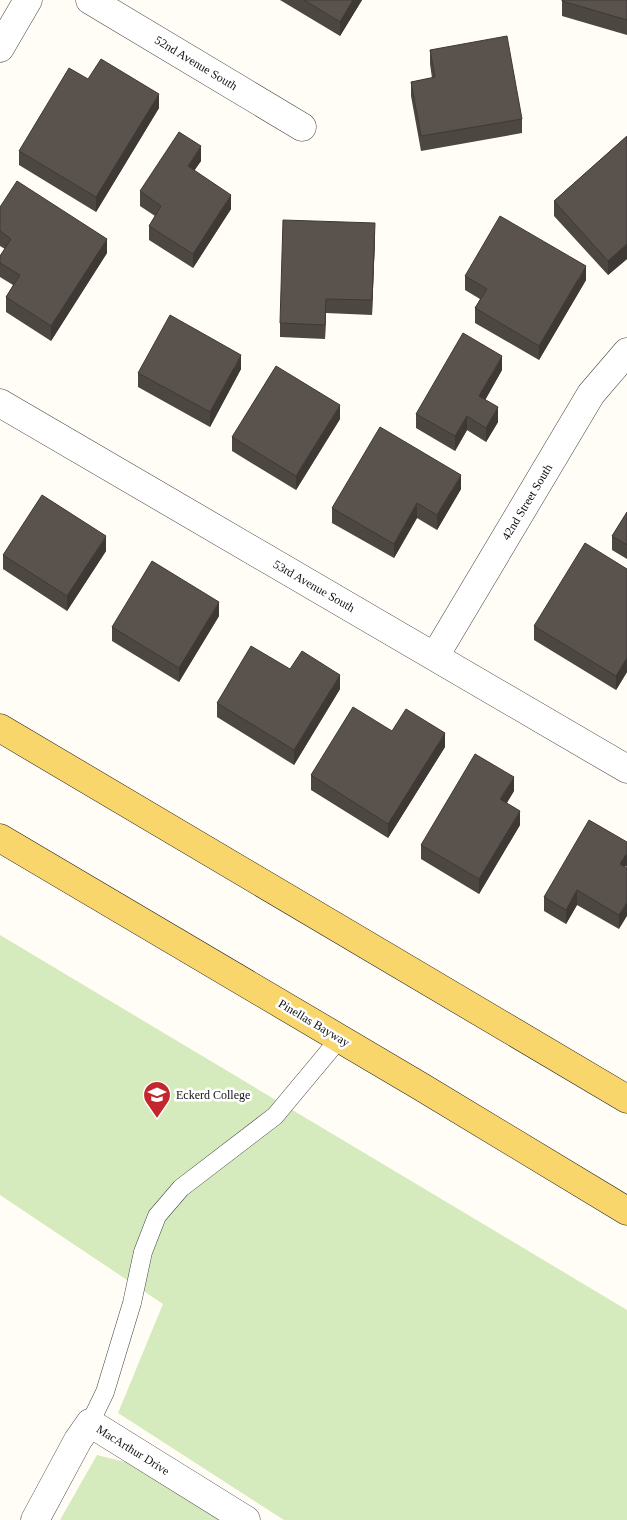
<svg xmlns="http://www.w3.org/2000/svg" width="627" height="1520" viewBox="0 0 627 1520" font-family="'Times New Roman',serif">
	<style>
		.green { fill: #d5ebbd }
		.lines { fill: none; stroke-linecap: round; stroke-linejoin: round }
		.service-casing { stroke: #444; stroke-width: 19 }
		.minor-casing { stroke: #444; stroke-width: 29 }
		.primary-casing { stroke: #222; stroke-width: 29 }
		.service { stroke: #fff; stroke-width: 18 }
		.minor { stroke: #fff; stroke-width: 28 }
		.primary { stroke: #f9d66b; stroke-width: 28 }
		.wall { fill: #4d4742 }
		.shaded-wall { fill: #3f3936 }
		.building { fill: #5a524d; stroke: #3f3936 }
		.labels { text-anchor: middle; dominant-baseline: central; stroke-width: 5; stroke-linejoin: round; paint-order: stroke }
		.street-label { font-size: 12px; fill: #111; stroke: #fff }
		.poi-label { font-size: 12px; fill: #111; stroke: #fff; text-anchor: start }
	</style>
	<rect width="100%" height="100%" fill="#fffdf5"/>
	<path class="green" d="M0,935L627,1310V1520H284L118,1413L163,1304L0,1195Z
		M97,1455L145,1467L227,1520H60Z"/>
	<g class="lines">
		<defs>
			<path id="service" d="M90,1423L105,1392L132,1303L143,1252L157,1216L181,1188L275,1116L340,1038"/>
			<path id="minor" d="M90,0L302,127
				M0,48L28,0
				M0,403L627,769
				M435,656L591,394L627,352
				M35,1520L78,1440L90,1423L246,1520"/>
			<path id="primary" d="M0,728C209,852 419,974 627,1099
				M0,838L420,1086L627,1211"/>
		</defs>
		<use href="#service" class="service-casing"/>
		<use href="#minor" class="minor-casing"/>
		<use href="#primary" class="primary-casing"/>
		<use href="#service" class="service"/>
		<use href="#minor" class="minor"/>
		<use href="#primary" class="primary"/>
	</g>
	<path class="wall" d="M280,0H362L340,36Z
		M627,0V35L562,16V1Z
		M430,50L522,119V133L421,151L411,96V82L432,78L430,64Z
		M88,79L159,108L96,212L19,165V151Z
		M627,136V259L608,275L554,216V201Z
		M201,161L194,170L231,209L193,268L149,240V226L155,216L140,206V191Z
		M0,207L107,253L51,341L6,312V297L13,285L0,277V256L5,249L0,246Z
		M375,238L372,315L326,313L325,339L280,337V323Z
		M465,276L586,280L539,360L475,323V308L480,299L465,290Z
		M241,369L210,427L138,387V373Z
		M502,370L485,400L498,422L486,442L467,430L455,451L416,428V414Z
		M340,419L296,490L232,451V437Z
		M461,489L437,530L417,518L394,558L332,523V508Z
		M627,512V559L612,550V536Z
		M106,551L67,611L3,569V555Z
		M627,569V672L616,690L534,640V626Z
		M219,616L179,682L112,641V627Z
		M340,689L294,765L217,717V703Z
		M392,731L445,747L388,838L311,790V775Z
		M514,791L507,803L520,825L479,894L421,859V845Z
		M627,842L619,929L577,905L566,924L544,911V897Z"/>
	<path class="shaded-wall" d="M353,0H362L340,36V22Z
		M159,94V108L96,212V197Z
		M201,146V161L188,180V166Z
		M231,195V209L193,268V254Z
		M375,223V238L372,315V300Z
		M107,239V253L51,341V326Z
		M627,244V259L608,275V261Z
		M586,266V280L539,360V346Z
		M326,299V313L325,339V325Z
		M241,355V369L210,427V412Z
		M502,356V370L479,411V396Z
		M340,405V419L296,490V476Z
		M498,407V422L486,442V428Z
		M467,416V430L455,451V436Z
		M461,475V489L437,530V515Z
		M417,503V518L394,558V544Z
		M106,536V551L67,611V596Z
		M219,602V616L179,682V668Z
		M627,658V672L616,690V676Z
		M340,675V689L294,765V750Z
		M445,733V747L388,838V824Z
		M514,777V791L500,813V799Z
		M520,811V825L479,894V879Z
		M627,853V867L620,864Z
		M577,890V905L566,924V910Z
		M627,902V916L619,929V915Z"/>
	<path class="building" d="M304,0H353L340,22Z
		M562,0H627V20L562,1Z
		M507,36L522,119L421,136L411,82L435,77L430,50Z
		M101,59L159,94L96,197L19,151L69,68L88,79Z
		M179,132L201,146L188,166L231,195L193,254L149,226L161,206L140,191Z
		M627,136V244L608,261L554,201Z
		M17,181L107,239L51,326L6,297L20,275L0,263V256L11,239L0,231V207Z
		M500,216L586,266L539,346L475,308L487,289L465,276Z
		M283,220L375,223L372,300L326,299L325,325L280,323Z
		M170,315L241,355L210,412L138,373Z
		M463,333L502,356L479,396L498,407L486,428L467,416L455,436L416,414Z
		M276,366L340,405L296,476L232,437Z
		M380,427L461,475L437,515L417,503L394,544L332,508Z
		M42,495L106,536L67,596L3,555Z
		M627,512V545L612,536Z
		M585,543L627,569V658L616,676L534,626Z
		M152,561L219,602L179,668L112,627Z
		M251,646L290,669L302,651L340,675L294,750L217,703Z
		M353,707L392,731L406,709L445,733L388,824L311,775Z
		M475,754L514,777L500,799L520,811L479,879L421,845Z
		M589,820L627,842V853L620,864L627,868V902L619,915L577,890L566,910L544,897Z"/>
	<defs>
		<symbol id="university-pin" viewBox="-11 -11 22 30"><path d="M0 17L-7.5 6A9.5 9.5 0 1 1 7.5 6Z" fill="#c4262e" stroke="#fff"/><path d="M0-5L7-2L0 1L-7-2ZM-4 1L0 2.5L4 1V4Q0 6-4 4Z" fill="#fff"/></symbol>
	</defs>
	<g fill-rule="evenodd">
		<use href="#university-pin" x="141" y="1079" width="32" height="43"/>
	</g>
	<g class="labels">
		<g class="street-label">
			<text transform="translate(196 63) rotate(31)">52nd Avenue South</text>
			<text transform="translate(527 502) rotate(-59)">42nd Street South</text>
			<text transform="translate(314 586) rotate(30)">53rd Avenue South</text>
			<text transform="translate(314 1023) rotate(31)">Pinellas Bayway</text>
			<text transform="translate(133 1450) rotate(32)">MacArthur Drive</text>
		</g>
		<g class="poi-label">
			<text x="176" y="1095">Eckerd College</text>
		</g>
	</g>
</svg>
